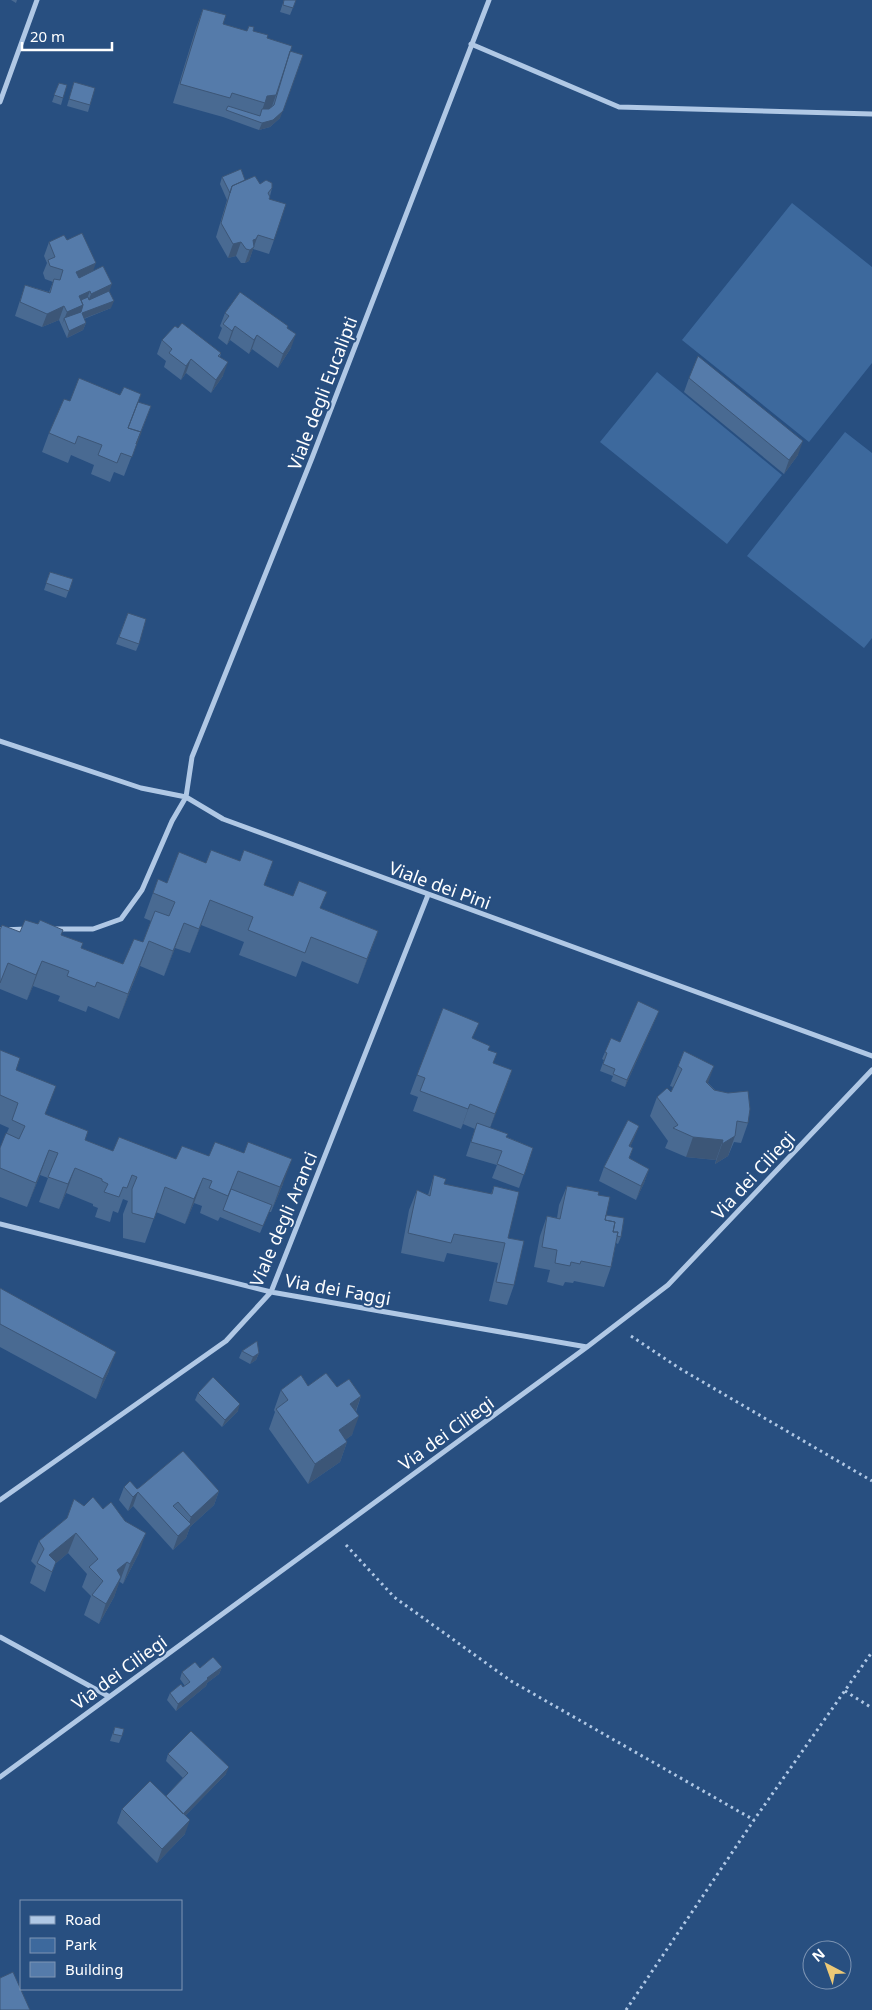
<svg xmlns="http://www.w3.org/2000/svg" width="872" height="2010" viewBox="0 0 872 2010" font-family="'Noto Sans',sans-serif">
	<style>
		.green { fill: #3d699d }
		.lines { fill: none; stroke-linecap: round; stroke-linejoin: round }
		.path { stroke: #b0c8e5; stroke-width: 3; stroke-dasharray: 2.5 4; stroke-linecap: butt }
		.minor { stroke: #b0c8e5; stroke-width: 5 }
		.wall { fill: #496a92 }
		.shaded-wall { fill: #3c5677 }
		.building { fill: #557baa; stroke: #3c5677 }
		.labels { text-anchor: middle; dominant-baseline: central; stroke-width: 4; stroke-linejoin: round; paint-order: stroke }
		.street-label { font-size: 18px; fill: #fff; stroke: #284f80 }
	</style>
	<rect width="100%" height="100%" fill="#284f80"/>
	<path class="green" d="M792,203L872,267V363L809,442L682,340Z
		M657,372L782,475L727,544L600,442Z
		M845,432L872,453V638L864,648L747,556Z"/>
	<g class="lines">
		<path class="path" d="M631,1336L679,1368L872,1481
			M346,1545L394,1597L511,1681L754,1820
			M845,1691L872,1708
			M626,2010L754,1820L872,1652"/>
		<path class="minor" d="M471,44L619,107L872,114
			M0,102L37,0
			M0,741L141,788L186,797L223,819L872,1056
			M55,929H93L121,919L142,890L172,821L186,797L192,757L312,458L489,0
			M0,930L27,929
			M0,1224L271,1292L587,1347
			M0,1500L226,1341L271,1292L428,895
			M0,1637L108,1696
			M0,1777L587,1347L668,1285L872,1070"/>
	</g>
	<path class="wall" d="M11,0H17L16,3Z
		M284,0H296L290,15L280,12Z
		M203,9L223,24L247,31H253L290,51L280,118L270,127L259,130L223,117L173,103L196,28Z
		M59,83L63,98L61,105L52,102Z
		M72,89L90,105L88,112L67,106Z
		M222,177L245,180L260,184L272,188L270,196V199L274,240L269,254L253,249L249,261L245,263H241L236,256L228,258L216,237L227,200L220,184Z
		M67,240L93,271L109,291L111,308L84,319L86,323L83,330L67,338L59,320L42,327L15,316L25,285L49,292L53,282L45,279L43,273L47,263L44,256L49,242Z
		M225,313L287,328L291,348L278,368L252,349L249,354L230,340L227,345L218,338L222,328L220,326Z
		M162,340L221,353L220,357L223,376L211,393L186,373L181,380L164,367L166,361L157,354Z
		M689,378L798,455L784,474L684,392Z
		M70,401L138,403L151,406L124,476L114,472L110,482L91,474L94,465L71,455L68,463L42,452L49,433Z
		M50,572L73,579L66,598L44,590Z
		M128,613L139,644L136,651L116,644Z
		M167,883L265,886L378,931L358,984L302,961L296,977L239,955L244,942L201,925L190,953L175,948L164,976L140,966L119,1019L88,1006L86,1012L58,1001L60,996L33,986L27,1000L0,989V930L61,935L81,948L123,964L143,942L151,921L144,918L153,893Z
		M659,1011L625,1087L611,1081L613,1076L600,1071L604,1060L602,1059L605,1052L620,1042Z
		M473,1039L488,1050L493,1063L512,1070L490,1128L507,1137L533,1148L519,1188L492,1178L497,1165L466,1156L475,1129L463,1124L461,1129L413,1111L418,1097L410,1094L417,1075Z
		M0,1050L16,1070L46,1114L85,1140L113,1151L176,1159L182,1146L283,1184L271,1212H269L260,1233L220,1217L218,1221L200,1213L202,1206L194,1203L185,1224L156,1212L145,1243L123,1238V1214L128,1201L123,1199L118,1213L113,1211L110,1222L95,1217L98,1208L93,1206V1204L66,1193L59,1209L39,1202L48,1178L40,1175L27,1207L0,1197V1148L9,1128L0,1124Z
		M678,1066L708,1083L748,1123L741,1143L734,1142L728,1156L715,1164L716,1160L686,1157L665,1148L668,1141L650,1116L657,1097L671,1092L673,1087L670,1086Z
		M639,1126L630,1147L633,1148L629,1159L649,1169L644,1183L636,1200L599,1181L604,1167Z
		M434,1175L444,1184L491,1194L494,1186L508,1238L514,1285L507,1305L489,1301L498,1263L447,1253L444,1262L401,1253L409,1210L417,1190L428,1195Z
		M567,1186L598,1195L606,1215L621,1237L618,1244L616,1243L611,1267L604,1287L574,1281L573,1283L565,1282L563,1286L547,1282L550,1270L534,1267L540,1236L547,1216L557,1218L559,1205Z
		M0,1288L109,1371L96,1399L0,1347Z
		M242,1351L259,1353L256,1360L250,1364L239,1358Z
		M308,1386L337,1387L361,1396L356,1412L352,1435L345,1440L347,1442L340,1462L308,1484L269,1429L275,1412L274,1410L281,1390Z
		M198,1393L238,1411L222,1427L195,1400Z
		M124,1487L137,1489L219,1491L214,1505L190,1527L186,1538L173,1550L133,1506L128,1511L119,1500Z
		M67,1518L139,1553L123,1584L120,1582H119L114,1597L99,1624L84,1615L91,1596L82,1587L87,1574L68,1553L55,1564L45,1592L30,1583L36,1566L31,1561L39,1541Z
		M222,1667L219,1674L207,1683L206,1686L176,1711L167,1700L170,1693L185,1686L180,1679L182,1672L200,1668Z
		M115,1727L122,1736L119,1743L110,1741Z
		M168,1754L226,1774L185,1816V1834L157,1863L117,1823L122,1809L166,1796L183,1778L166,1761Z"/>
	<path class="shaded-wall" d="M276,95L269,115L260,116L267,96Z
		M283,111L280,118L270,127L259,130L262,123Z
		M258,235L249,261L245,263L253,240Z
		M241,242L236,256L228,258L233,244Z
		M96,263L91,277L71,285L76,272Z
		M112,284L107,298L86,307L91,294Z
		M90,291L85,304L78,319L64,318L62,325L67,312L79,296Z
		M114,301L111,308L80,320L82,313Z
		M64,306L59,320L42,327L47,314Z
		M86,323L83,330L67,338L69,331Z
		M235,326L230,340L227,345L232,331Z
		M296,334L291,348L278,368L283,354Z
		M257,335L252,349L249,354L254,340Z
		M191,359L186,373L181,380L186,366Z
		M228,362L223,376L211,393L216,380Z
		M803,441L798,455L784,474L789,460Z
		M210,900L201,925L190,953L199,929Z
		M184,923L175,948L164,976L173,951Z
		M378,931L369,955L358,984L367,959Z
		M149,941L140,966L119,1019L128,994Z
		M42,961L33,986L27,1000L36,975Z
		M659,1011L656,1018L625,1087L627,1080Z
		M714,1066L707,1086L706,1082Z
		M512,1070L505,1090L488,1134L495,1114Z
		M470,1104L463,1124L461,1129L468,1109Z
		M639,1126L634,1139L624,1159L629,1146Z
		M735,1136L728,1156L715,1164L722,1144Z
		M693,1137L723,1140L716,1160L686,1157Z
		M49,1150L40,1175L27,1207L36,1183Z
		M292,1159L283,1184L271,1212L280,1187Z
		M75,1168L66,1193L59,1209L68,1184Z
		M649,1169L644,1183L636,1200L641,1186Z
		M203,1178L194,1203L185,1224L194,1199Z
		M116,1352L109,1371L96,1399L103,1379Z
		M259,1353L256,1360L250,1364L253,1357Z
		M361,1396L354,1416L350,1404Z
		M240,1404L238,1411L222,1427L225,1420Z
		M359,1416L352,1435L332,1450L339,1430Z
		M347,1442L340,1462L308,1484L315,1464Z
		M219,1491L214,1505L190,1527L186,1538L173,1550L178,1536L187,1528L191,1517Z
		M138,1492L133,1506L128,1511L133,1497Z
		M76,1533L68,1553L48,1570L49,1555Z
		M146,1533L139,1553L123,1584L130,1564Z
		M127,1562L114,1597L99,1624L117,1570Z
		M222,1667L219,1674L207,1683L206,1686L176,1711L178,1704L207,1678Z
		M229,1767L226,1774L180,1821L183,1814Z
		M190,1820L185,1834L157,1863L162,1849Z"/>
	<path class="building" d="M284,0H296L293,8L283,5Z
		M203,9L226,15L223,24L247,31L249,26L254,27L253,31L268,35L267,38L292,46L276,95L267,96L265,103L232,93L230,98L180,84Z
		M290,51L303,55L283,111L273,120L262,123L226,110L228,106L260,116L262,109H269L274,105Z
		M74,82L95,88L90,105L69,99Z
		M59,83L67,85L63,98L54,95Z
		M241,169L245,180L232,186L230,193L222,177Z
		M255,176L260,184L266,180L272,183V188L268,193L270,197L269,199L286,204L274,240L258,235L256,239L253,240L254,247L250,250L246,249L241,242L233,244L221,223L232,186Z
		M82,233L96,263L76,272L79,278L103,266L112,284L91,294L90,291L79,296L83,305L67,312L64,306L47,314L20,302L25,285L50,293L54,279L60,280L63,270L50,266L48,260L55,257L49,242L64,235L67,240Z
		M109,291L114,301L82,313L86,323L69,331L64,318L81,312L83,305L81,300L88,297L89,300Z
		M240,292L288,326L287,328L296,334L283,354L257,335L254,340L235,326L232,331L223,324L229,316L225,313Z
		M182,323L221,353L218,356L228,362L216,380L191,359L186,366L169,353L172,349L162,340L175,326L178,328Z
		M698,356L803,441L789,460L689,378Z
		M79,378L120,395L124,387L141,394L128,428L141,432L132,457L121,453L117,463L98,455L102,445L78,436L75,444L49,433L64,399L70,401Z
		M138,402L151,406L136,444L141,432L128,428Z
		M50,572L73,579L69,591L46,583Z
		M128,613L146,619L139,644L119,637Z
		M211,850L240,861L244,850L273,861L264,885L293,896L299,881L327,892L320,908L378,931L367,959L311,937L305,953L248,930L253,917L210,900L199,929L184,923L173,951L149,941L128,994L97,982L95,987L67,976L69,971L42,961L36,975L8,963L0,983V930L2,925L20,932L25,920L38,924L40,920L63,930L61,935L83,943L81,948L123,964L134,939L143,942L155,911L169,916L175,902L153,893L158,879L167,883L179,852L206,863Z
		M638,1001L659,1011L627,1080L613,1074L615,1069L603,1064L607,1053L605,1052L611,1038L620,1042Z
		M443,1008L479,1023L472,1038L490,1046L488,1050L497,1053L493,1063L512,1070L495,1114L470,1104L468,1109L420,1091L425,1078L417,1075Z
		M0,1050L20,1058L16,1070L56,1086L45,1114L88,1131L85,1140L113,1151L119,1137L176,1159L182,1146L209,1156L215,1142L244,1153L248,1142L292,1159L280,1187L238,1171L228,1196L209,1188L212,1181L203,1178L194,1199L165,1187L154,1219L132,1213V1189L137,1177L132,1175L127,1188L123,1187L119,1197L104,1192L108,1184L102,1181V1179L75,1168L68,1184L48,1177L58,1153L49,1150L36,1183L0,1168V1148L6,1133L19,1139L25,1126L12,1120L18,1103L0,1095Z
		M684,1051L714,1066L706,1082L714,1090L728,1093L748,1091L750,1109L748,1123L737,1121L735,1136L722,1144L723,1140L693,1137L673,1128L678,1125L657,1097L667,1088L671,1092L682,1069L678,1066Z
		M628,1120L639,1126L629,1146L633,1148L629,1158L649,1169L641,1186L604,1167Z
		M477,1123L508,1134L506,1137L533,1148L524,1175L497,1164L502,1151L471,1142Z
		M434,1175L446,1179L444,1184L492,1194L494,1186L519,1192L508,1238L524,1241L514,1285L496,1282L505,1243L454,1234L451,1243L408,1233L417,1190L430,1196Z
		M567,1186L599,1192L598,1195L610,1197L605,1220L615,1222L613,1232H618L611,1267L581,1261L580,1264L571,1262L570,1266L555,1263L557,1250L542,1247L547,1216L560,1219Z
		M231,1189L272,1205L263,1226L223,1210Z
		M606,1215L624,1218L621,1237L617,1236L618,1232H613L615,1222L605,1220Z
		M0,1288L116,1352L103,1379L0,1324Z
		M257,1341L259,1353L253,1357L242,1351Z
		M326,1373L337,1387L349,1379L361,1396L350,1404L359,1416L339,1430L347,1442L315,1464L276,1409L288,1400L281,1390L301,1375L308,1386Z
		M213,1377L240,1404L225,1420L198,1393Z
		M183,1451L219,1491L191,1517L178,1502L173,1506L191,1524L178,1536L138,1492L133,1497L124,1487L130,1481L137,1489L140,1487Z
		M93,1497L103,1509L111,1502L125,1521L146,1533L130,1564L127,1562L117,1570L121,1577L106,1604L92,1595L103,1581L89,1567L98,1559L76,1533L49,1555L56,1562L52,1572L37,1563L44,1549L39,1541L67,1518L74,1499L84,1506Z
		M213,1657L222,1667L207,1678L208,1679L178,1704L170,1693L181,1684L183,1687L190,1682L182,1672L195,1662L200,1668Z
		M115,1727L124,1729L122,1736L113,1734Z
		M191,1731L229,1767L183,1814L166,1796L188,1773L168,1754Z
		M150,1781L190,1820L162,1849L122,1809Z
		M13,1972L30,2010H0V1978Z"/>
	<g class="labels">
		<g class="street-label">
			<text transform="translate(322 393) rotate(-69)">Viale degli Eucalipti</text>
			<text transform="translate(440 885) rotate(20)">Viale dei Pini</text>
			<text transform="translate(753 1175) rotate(-47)">Via dei Ciliegi</text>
			<text transform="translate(283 1219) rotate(-67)">Viale degli Aranci</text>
			<text transform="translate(338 1289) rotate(10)">Via dei Faggi</text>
			<text transform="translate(446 1433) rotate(-36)">Via dei Ciliegi</text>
			<text transform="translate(119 1672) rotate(-36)">Via dei Ciliegi</text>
		</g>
	</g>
	<rect x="20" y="1900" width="162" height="90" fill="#284f80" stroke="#7e95b3"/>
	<rect x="30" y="1916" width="25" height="8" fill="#b0c8e5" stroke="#7e95b3"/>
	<text x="65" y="1925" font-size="15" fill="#ffffff">Road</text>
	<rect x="30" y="1938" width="25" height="15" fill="#3d699d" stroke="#7e95b3"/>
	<text x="65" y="1950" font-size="15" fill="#ffffff">Park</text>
	<rect x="30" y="1962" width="25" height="15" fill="#557baa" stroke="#7e95b3"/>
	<text x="65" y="1975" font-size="15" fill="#ffffff">Building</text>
	<g transform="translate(827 1965) rotate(319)"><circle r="24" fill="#284f80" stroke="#7e95b3"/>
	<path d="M0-4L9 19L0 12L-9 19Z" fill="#edc976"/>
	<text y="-8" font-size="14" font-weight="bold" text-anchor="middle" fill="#ffffff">N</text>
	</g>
	<path d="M22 42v8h90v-8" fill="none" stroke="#ffffff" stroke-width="2.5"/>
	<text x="30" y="42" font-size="15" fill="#ffffff" stroke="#284f80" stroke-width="4" paint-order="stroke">20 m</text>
</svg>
